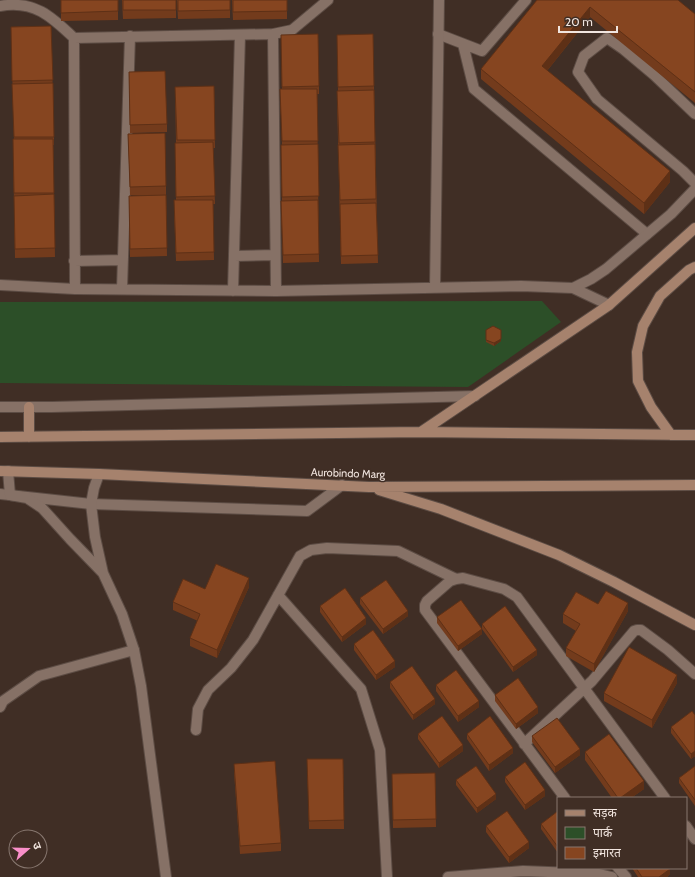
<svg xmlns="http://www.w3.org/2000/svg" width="695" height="877" viewBox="0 0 695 877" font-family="Cabin,'Noto Sans Devanagari',sans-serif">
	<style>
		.green { fill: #2c4f28 }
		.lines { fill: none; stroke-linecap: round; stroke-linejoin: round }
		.service-casing { stroke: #5c4c44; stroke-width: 12 }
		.minor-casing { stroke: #5c4c44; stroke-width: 12 }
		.tertiary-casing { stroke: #5c4c44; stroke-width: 12 }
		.secondary-casing { stroke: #5c4c44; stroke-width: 12 }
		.service { stroke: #867166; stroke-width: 10 }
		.minor { stroke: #867166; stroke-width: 10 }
		.tertiary { stroke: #867166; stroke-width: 10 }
		.secondary { stroke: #a6826d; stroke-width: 10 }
		.wall { fill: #733b1c }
		.shaded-wall { fill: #5e3016 }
		.building { fill: #864520; stroke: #5e3016 }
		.labels { text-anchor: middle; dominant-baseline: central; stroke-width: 3; stroke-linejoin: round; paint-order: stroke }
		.street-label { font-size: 11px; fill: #f1e5df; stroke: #402e25 }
	</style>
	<rect width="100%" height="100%" fill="#402e25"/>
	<path class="green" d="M542,301L561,322L468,387L0,383V302Z"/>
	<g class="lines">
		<defs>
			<path id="service" d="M438,34L482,51L526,0
				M463,44L474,89L647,234
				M0,494L91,504L307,511L342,485"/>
			<path id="minor" d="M0,6C34,0 51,16 74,38
				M273,34L292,30L328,0
				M695,114L654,75L623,49L607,38L584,56L578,72L597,99L683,171L695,183
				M234,256L274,255
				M74,261L123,260
				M0,285L75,289L276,291L521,286L573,288L609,305
				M435,288L439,0
				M573,288L591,279L606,269L671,214L695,189
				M75,289L74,38L273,34L276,291
				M122,289L130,36
				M233,291L240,35
				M278,595L361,689L380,750L387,877
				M0,707L3,701L39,676L134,650
				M196,730L198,709L208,690L231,668L253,640L300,556L311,550L327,548L398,551L456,579
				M524,744L592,681L634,631L637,630H641L668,650L695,674
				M565,798L425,610V605L427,601L450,581L456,579L463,578L504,589L517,597L665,798
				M686,826L695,839
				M618,868L626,877
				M448,877L523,871L599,874L612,877"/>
			<path id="tertiary" d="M0,407H52L475,396
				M8,471L10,495L27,498L42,508L70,539L103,573
				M99,474L94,488L91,504L95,537L103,573L122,614L134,650L141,686L166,877"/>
			<path id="secondary" d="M29,407V437
				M421,432L609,305L695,228
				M671,435L651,407L638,381L637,352L643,326L660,296L689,270L695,267
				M0,437L421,432L695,435
				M0,471L99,474L369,487L695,485
				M379,490L441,509L559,555L614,582L695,625"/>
		</defs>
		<use href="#service" class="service-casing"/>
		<use href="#minor" class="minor-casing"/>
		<use href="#tertiary" class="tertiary-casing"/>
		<use href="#secondary" class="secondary-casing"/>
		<use href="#service" class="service"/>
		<use href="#minor" class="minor"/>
		<use href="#tertiary" class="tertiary"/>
		<use href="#secondary" class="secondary"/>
	</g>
	<path class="wall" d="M61,0H118V20L61,21Z
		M122,0H176V18L123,19Z
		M177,0H230V18L178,19Z
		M232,0H287V19L233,20Z
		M537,0L695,14V103L590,17L547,71L670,182L644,214L481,79V69Z
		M51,26L54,137V145H53L55,257L15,258L13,148L14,139L11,27Z
		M281,35L319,86V94H317L319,262L283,263L281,209L282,201L281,145H282L280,89H282Z
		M337,35L374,86L378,263L341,264L337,99L338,91Z
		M129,72L167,124V132L130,133Z
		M214,86L215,148H213L215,204H213L214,260L176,261L174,209L176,200L175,143H176L175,87Z
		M128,134L166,186V195H130Z
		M166,195L167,256L130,257L129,196Z
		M486,330L501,341L494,346L486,342Z
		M249,587L217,658L190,646V638L198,621L173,610V602L205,589Z
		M360,598L408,616L383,634L360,604Z
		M598,604L628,611L594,672L566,656V648L576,631L563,623V614Z
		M320,606L366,624L342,642L320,612Z
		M437,617L482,634L458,651L437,623Z
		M482,624L537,655L513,672L482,629Z
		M354,644L395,667L376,680L354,650Z
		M390,682L435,704L413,720L390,688Z
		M677,683L652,728L604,701V693Z
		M436,685L479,707L458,722L436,691Z
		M495,695L538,713L516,729L495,701Z
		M695,715V756L691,759L671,733V727Z
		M418,734L463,751L439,768L418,739Z
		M467,734L513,753L489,771L467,739Z
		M532,736L580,755L555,773L532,742Z
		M585,752L644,789L631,798H612L585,760Z
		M307,759H343L344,829H309Z
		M234,764L281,843V851L240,854L234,772Z
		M695,766V806L679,783V778Z
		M435,773L436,827L393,828L392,774Z
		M505,777L545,796L525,810L505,782Z
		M456,780L496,799L477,813L456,785Z
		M558,811V853L541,829V824Z
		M486,826L529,848L509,863L486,832Z
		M632,868H670V874L667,877H638Z"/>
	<path class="shaded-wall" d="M590,7V17L542,77V66Z
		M670,171V182L644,214V203Z
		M501,339V341L494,346V343Z
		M249,578V587L217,658V650Z
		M628,603V611L594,672V664Z
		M408,611V616L383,634V629Z
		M366,618V624L342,642V637Z
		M482,629V634L458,651V646Z
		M537,650V655L513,672V667Z
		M395,661V667L376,680V675Z
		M677,675V683L652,728V720Z
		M435,699V704L413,720V715Z
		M479,701V707L458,722V716Z
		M538,707V713L516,729V724Z
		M463,745V751L439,768V763Z
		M513,748V753L489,771V765Z
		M580,749V755L555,773V767Z
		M695,751V756L691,759V754Z
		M644,781V789L631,798H620Z
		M545,790V796L525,810V805Z
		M496,794V799L477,813V808Z
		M529,842V848L509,863V857Z
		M670,869V874L667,877H659Z"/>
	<path class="building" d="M61,0H118V11L61,13Z
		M123,0H176V10H123Z
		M178,0H230V10L178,11Z
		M233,0H287V11L233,12Z
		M537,0H678L695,14V92L590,7L542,66L670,171L644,203L481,69Z
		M51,26L53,80L12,81L11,27Z
		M318,34L319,86L282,87L281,35Z
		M373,34L374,86L338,87L337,35Z
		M165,71L167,124L130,125L129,72Z
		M53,83L54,137H14L12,84Z
		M214,86L215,140H177L175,87Z
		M280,89H317L318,141H282Z
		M374,90L375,142L339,143L337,91Z
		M165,133L166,186L130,187L128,134Z
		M13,139H53L54,193H14Z
		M213,142L215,196L176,197L175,143Z
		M318,144L319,196L282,197L281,145Z
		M375,144L376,199L340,200L338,145Z
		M54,194L55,248L15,249L14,196Z
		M166,195L167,248L130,249L129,196Z
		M174,200H213L214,252L176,253Z
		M318,200L319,254L283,255L281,201Z
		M376,203L378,255L341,256L340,204Z
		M493,326L501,330V339L494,343L486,340V330Z
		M216,564L249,578L217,650L190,638L200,614L173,602L183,579L205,589Z
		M386,580L408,611L383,629L360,598Z
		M345,588L366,618L342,637L320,606Z
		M606,591L628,603L594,664L566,648L580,624L563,614L576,592L598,604Z
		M461,600L482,629L458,646L437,617Z
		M505,606L537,650L513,667L482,624Z
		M373,630L395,661L376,675L354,644Z
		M629,647L677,675L652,720L604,693Z
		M412,666L435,699L413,715L390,682Z
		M456,670L479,701L458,716L436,685Z
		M518,678L538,707L516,724L495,695Z
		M692,711L695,715V751L691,754L671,727Z
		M442,716L463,745L439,763L418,734Z
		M490,716L513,748L489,765L467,734Z
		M557,718L580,749L555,767L532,736Z
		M609,734L644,781L620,798H618L585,752Z
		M307,759H343L344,820L309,821Z
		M275,761L281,843L240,846L234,764Z
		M525,762L545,790L525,805L505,777Z
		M476,766L496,794L477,808L456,780Z
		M695,766V800L679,778Z
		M435,773L436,819L393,820L392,774Z
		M507,811L529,842L509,857L486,826Z
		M558,811V847L541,824Z
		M636,868H670V869L659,877H642Z"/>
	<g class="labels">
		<g class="street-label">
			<text transform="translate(348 473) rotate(2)">Aurobindo Marg</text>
		</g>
	</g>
	<rect x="557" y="797" width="130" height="72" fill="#402e25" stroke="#87776f"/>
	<rect x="565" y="810" width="20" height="6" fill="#a6826d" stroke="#87776f"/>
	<text x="593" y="817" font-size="12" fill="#f1e5df">सड़क</text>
	<rect x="565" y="827" width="20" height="12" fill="#2c4f28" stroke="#87776f"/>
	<text x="593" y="837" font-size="12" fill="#f1e5df">पार्क</text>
	<rect x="565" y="847" width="20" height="12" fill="#864520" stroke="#87776f"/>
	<text x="593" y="857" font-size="12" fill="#f1e5df">इमारत</text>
	<g transform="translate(28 849) rotate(70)"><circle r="19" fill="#402e25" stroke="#87776f"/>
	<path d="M0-3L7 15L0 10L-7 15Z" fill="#f98fc9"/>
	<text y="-6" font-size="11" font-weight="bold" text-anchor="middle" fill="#f1e5df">उ</text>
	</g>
	<path d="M559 26v6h58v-6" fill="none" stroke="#f1e5df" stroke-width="2"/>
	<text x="565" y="26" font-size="12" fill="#f1e5df" stroke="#402e25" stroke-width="3" paint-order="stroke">20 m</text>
</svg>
